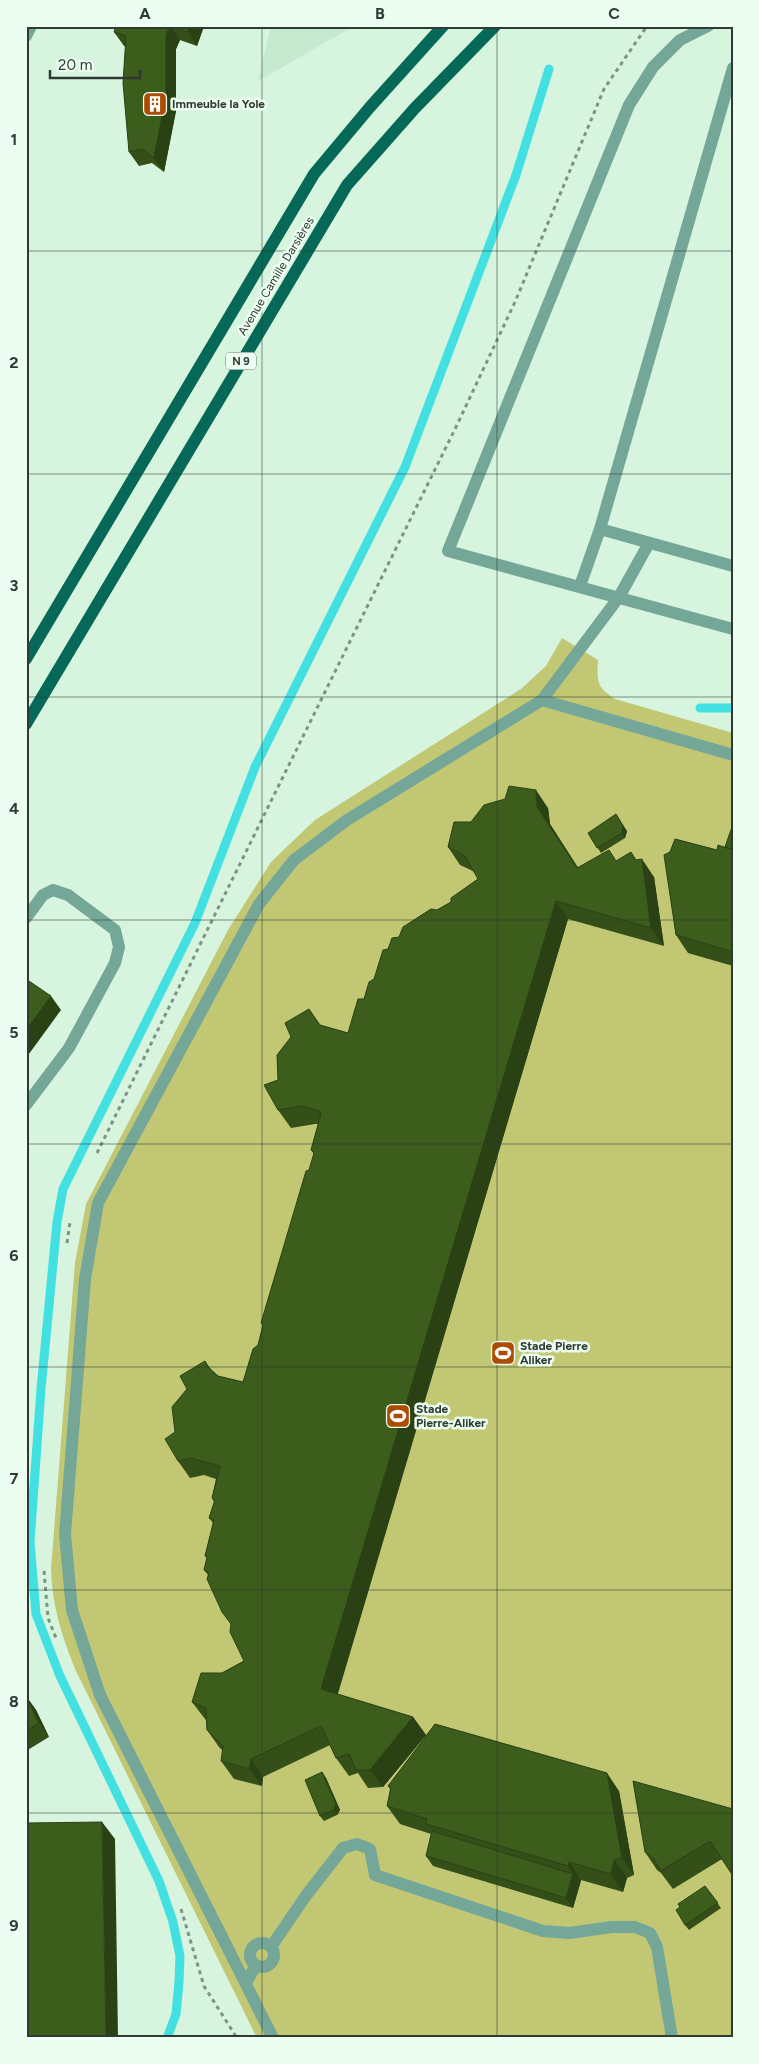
<svg xmlns="http://www.w3.org/2000/svg" width="759" height="2064" viewBox="0 0 759 2064" font-family="Figtree,sans-serif">
	<style>
		.built { fill: #c5eacf }
		.green { fill: #c2c774 }
		.lines { fill: none; stroke-linecap: round; stroke-linejoin: round }
		.stream { stroke: #43e0e2; stroke-width: 9 }
		.path { stroke: #7f9385; stroke-width: 3; stroke-dasharray: 4 4; stroke-linecap: butt }
		.service { stroke: #75a798; stroke-width: 12 }
		.minor { stroke: #75a798; stroke-width: 12 }
		.primary { stroke: #066856; stroke-width: 12 }
		.wall { fill: #345018 }
		.shaded-wall { fill: #2a4114 }
		.building { fill: #3c5d1c; stroke: #2a4114 }
		.grid { fill: none; stroke: #2e3a32; stroke-width: 1; stroke-opacity: 0.55 }
		.labels { text-anchor: middle; dominant-baseline: central; stroke-width: 5; stroke-linejoin: round; paint-order: stroke }
		.shield { fill: #ecfef1; stroke: #67756b; stroke-width: 1 }
		.shield-label { font-size: 11px; font-weight: bold; fill: #2e3a32 }
		.poi-label { font-size: 12px; font-weight: bold; fill: #2e3a32; stroke: #ecfef1; text-anchor: start }
		.street-label { font-size: 12px; fill: #2e3a32; stroke: #ecfef1 }
		.neatline { fill: none; stroke: #2e3a32; stroke-width: 2 }
		.grid-label { font-size: 16px; text-anchor: middle; font-weight: bold; fill: #2e3a32 }
	</style>
	<rect width="100%" height="100%" fill="#d6f4de"/>
	<path class="built" d="M271,26H354L258,81Z"/>
	<path class="green" d="M562,638L598,660C597,681 596,687 615,699L733,733V2038H257L76,1671C62,1637 52,1606 51,1569L75,1263L86,1204L228,930L271,862L315,820L521,689L546,666Z"/>
	<g class="lines">
		<path class="stream" d="M700,708H733
			M167,2038L176,2014L179,1982L180,1956L173,1922L159,1881L60,1676L36,1614L30,1542L41,1389L57,1222L63,1189L195,923L255,767L405,467L516,175L549,69"/>
		<path class="path" d="M97,1153L456,427L515,302L604,89L647,26
			M67,1243L70,1222
			M44,1571L48,1618L56,1638
			M181,1909L204,1986L237,2038"/>
		<path class="service" d="M708,26L680,40L653,67L629,105L448,551L733,629
			M733,68L600,529L733,566
			M580,586L600,529
			M542,700L619,597L649,543
			M26,918L43,895L53,890L68,895L115,930L119,947L115,963L69,1048L26,1105
			M271,1947L305,1897L343,1848L357,1844L370,1849L375,1875L543,1931L570,1933L611,1927H635L650,1933L657,1947L672,2038
			M246,1983L256,1965
			M273,2038L100,1695L72,1610L65,1534L85,1279L98,1203L259,904L294,860L347,820L542,700L733,755"/>
		<path class="minor" d="M26,36L31,26
			M250 1955a12 12 0 1 1 24 0a12 12 0 1 1-24 0Z"/>
		<path class="primary" d="M26,659L314,174L370,107L443,26
			M26,724L347,185L415,108L495,26"/>
	</g>
	<path class="wall" d="M116,26H204L197,46L180,40L176,49V111L164,172L152,163L139,166L129,152L126,47L124,46L114,32Z
		M548,808L550,824L578,868L616,861L636,860L654,877L664,946L568,919L337,1694L413,1717L426,1735L383,1787L368,1788L358,1773L349,1776L336,1758L330,1745L263,1777L262,1786L234,1779L221,1761L223,1751L219,1747L207,1730L206,1720L205,1719L192,1702L222,1673L244,1661L231,1624L208,1575L204,1570L207,1558L205,1556L213,1523L209,1518L214,1502L212,1498L216,1479L204,1475L190,1478L178,1461L175,1432L187,1389L205,1361L213,1372L218,1376L243,1382L258,1345L263,1326L261,1323L314,1154L311,1150L318,1124H315L291,1128L278,1110V1080L320,1025L348,1033L388,949L399,937L437,910L451,902L478,879L475,872L460,865L448,847L471,822Z
		M733,828V966L688,953L676,935L717,850L725,847Z
		M627,831L625,838L601,853L588,833Z
		M26,1696L36,1710L49,1737L26,1751Z
		M322,1772L326,1778L340,1810L337,1815L324,1821L320,1816Z
		M388,1786L619,1791L634,1875L627,1878L623,1892L581,1880L573,1908L433,1866L426,1856L431,1834L400,1824L387,1806L390,1789Z
		M733,1809L722,1859L673,1889L661,1873L657,1870L645,1852Z
		M705,1886L721,1908L689,1930L685,1925Z"/>
	<path class="shaded-wall" d="M170,26L180,40L176,49V111L164,172L154,158L166,35Z
		M190,26H204L197,46L188,32Z
		M536,790L548,808L550,824L590,886L537,807Z
		M616,814L627,831L625,838L622,833Z
		M642,859L654,877L664,946L651,928Z
		M556,901L568,919L334,1707L321,1689Z
		M51,996L61,1010L26,1058V1030Z
		M26,1696L36,1710L49,1737L39,1723Z
		M413,1717L426,1735L383,1787L370,1770Z
		M251,1759L263,1777L262,1786L249,1769Z
		M322,1772L326,1778L340,1810L337,1815L334,1810Z
		M607,1773L619,1791L634,1875L622,1858Z
		M102,1822L115,1839L118,2038H106Z
		M614,1860L627,1878L623,1892L611,1874Z
		M569,1862L581,1880L580,1884L568,1866Z
		M573,1874L580,1884L573,1908L566,1898Z"/>
	<path class="building" d="M116,26H190L188,32L170,26L166,35V96L154,158L142,149L129,152L123,83L126,36L114,32Z
		M509,786L536,790L537,807L577,868L609,850L616,861L631,852L636,860L642,859L651,928L556,901L321,1689L413,1717L370,1770H356L349,1754L336,1758L321,1726L251,1759L249,1769L221,1761L223,1746L207,1730L206,1708L192,1702L201,1673H222L244,1661L230,1632L231,1624L222,1612L207,1579L209,1573L204,1570L207,1557L205,1556L214,1520L209,1518L215,1500L212,1498L220,1466L191,1458L178,1461L165,1439L175,1432L172,1407L187,1389L180,1376L205,1361L208,1367L218,1376L243,1382L253,1349L258,1345L263,1325L261,1323L306,1171L309,1170L314,1153L311,1150L321,1114L319,1111L303,1106L278,1110L264,1085L278,1080L277,1055L291,1037L285,1023L309,1009L320,1025L348,1033L358,999H364L369,982L374,979L383,950L388,949L392,938L399,937L403,927L431,909L437,910L451,902V898L478,879L465,856L448,847L454,822H471L484,805L505,799Z
		M616,814L623,826L622,833L597,848L588,833Z
		M732,827L733,828V850L725,847Z
		M675,839L717,850L718,845L733,850V952L676,935L664,855L670,852Z
		M26,979L51,996L26,1030Z
		M26,1696L39,1723L26,1731Z
		M435,1724L607,1773L622,1858L614,1860L611,1874L569,1862L568,1866L426,1824L427,1819L387,1806L391,1788L388,1786Z
		M322,1772L336,1804L334,1810L320,1816L305,1780Z
		M633,1781L733,1809V1876L710,1841L661,1871L653,1858L645,1852Z
		M102,1822L106,2038H26V1823Z
		M432,1831L573,1874L566,1898L426,1856Z
		M705,1886L718,1903L685,1925L676,1910L680,1907L678,1904Z"/>
	<path class="grid" d="M262,26V2038M497,26V2038M26,251H733M26,474H733M26,697H733M26,920H733M26,1144H733M26,1367H733M26,1590H733M26,1813H733"/>
	<defs>
		<symbol id="building-square" viewBox="-11 -11 22 22"><rect x="-9" y="-9" width="18" height="18" rx="4" fill="#ac4c03" stroke="#ecfef1"/><path d="M-4-6H4V6H1V3H-1V6H-4ZM-2.5-4.3h1.7v1.8h-1.7ZM.8-4.3h1.7v1.8H.8ZM-2.5-1h1.7V.8h-1.7ZM.8-1h1.7V.8H.8Z" fill="#fff"/></symbol>
		<symbol id="stadium-square" viewBox="-11 -11 22 22"><rect x="-9" y="-9" width="18" height="18" rx="4" fill="#ac4c03" stroke="#ecfef1"/><path d="M0-5a6.5 5 0 1 0 0 10a6.5 5 0 1 0 0-10ZM-3.5-1.8h7v3.6h-7Z" fill="#fff"/></symbol>
	</defs>
	<g fill-rule="evenodd">
		<use href="#building-square" x="141" y="90" width="28" height="28"/>
		<use href="#stadium-square" x="489" y="1339" width="28" height="28"/>
		<use href="#stadium-square" x="384" y="1402" width="28" height="28"/>
	</g>
	<g class="labels">
		<rect class="shield" x="226" y="352.5" width="30" height="17" rx="4"/>
		<g class="shield-label">
			<text x="241" y="361">N 9</text>
		</g>
		<g class="poi-label">
			<text x="172" y="104">Immeuble la Yole</text>
			<text x="520" y="1346">Stade Pierre<tspan x="520" dy="14">Aliker</tspan></text>
			<text x="416" y="1409">Stade<tspan x="416" dy="14">Pierre-Aliker</tspan></text>
		</g>
		<g class="street-label">
			<text transform="translate(276 276) rotate(-59)">Avenue Camille Darsières</text>
		</g>
	</g>
	<rect width="759" height="2064" fill="none" stroke="#ecfef1" stroke-width="55"/>
	<path d="M50 70v8h90v-8" fill="none" stroke="#2e3a32" stroke-width="2.5"/>
	<text x="58" y="70" font-size="15" fill="#2e3a32" stroke="#ecfef1" stroke-width="4" paint-order="stroke">20 m</text>
	<rect x="28" y="28" width="704" height="2008" class="neatline"/>
	<g class="grid-label">
		<text x="145" y="19">A</text>
		<text x="380" y="19">B</text>
		<text x="614" y="19">C</text>
		<text x="14" y="145">1</text>
		<text x="14" y="368">2</text>
		<text x="14" y="591">3</text>
		<text x="14" y="814">4</text>
		<text x="14" y="1038">5</text>
		<text x="14" y="1261">6</text>
		<text x="14" y="1484">7</text>
		<text x="14" y="1707">8</text>
		<text x="14" y="1931">9</text>
	</g>
</svg>
